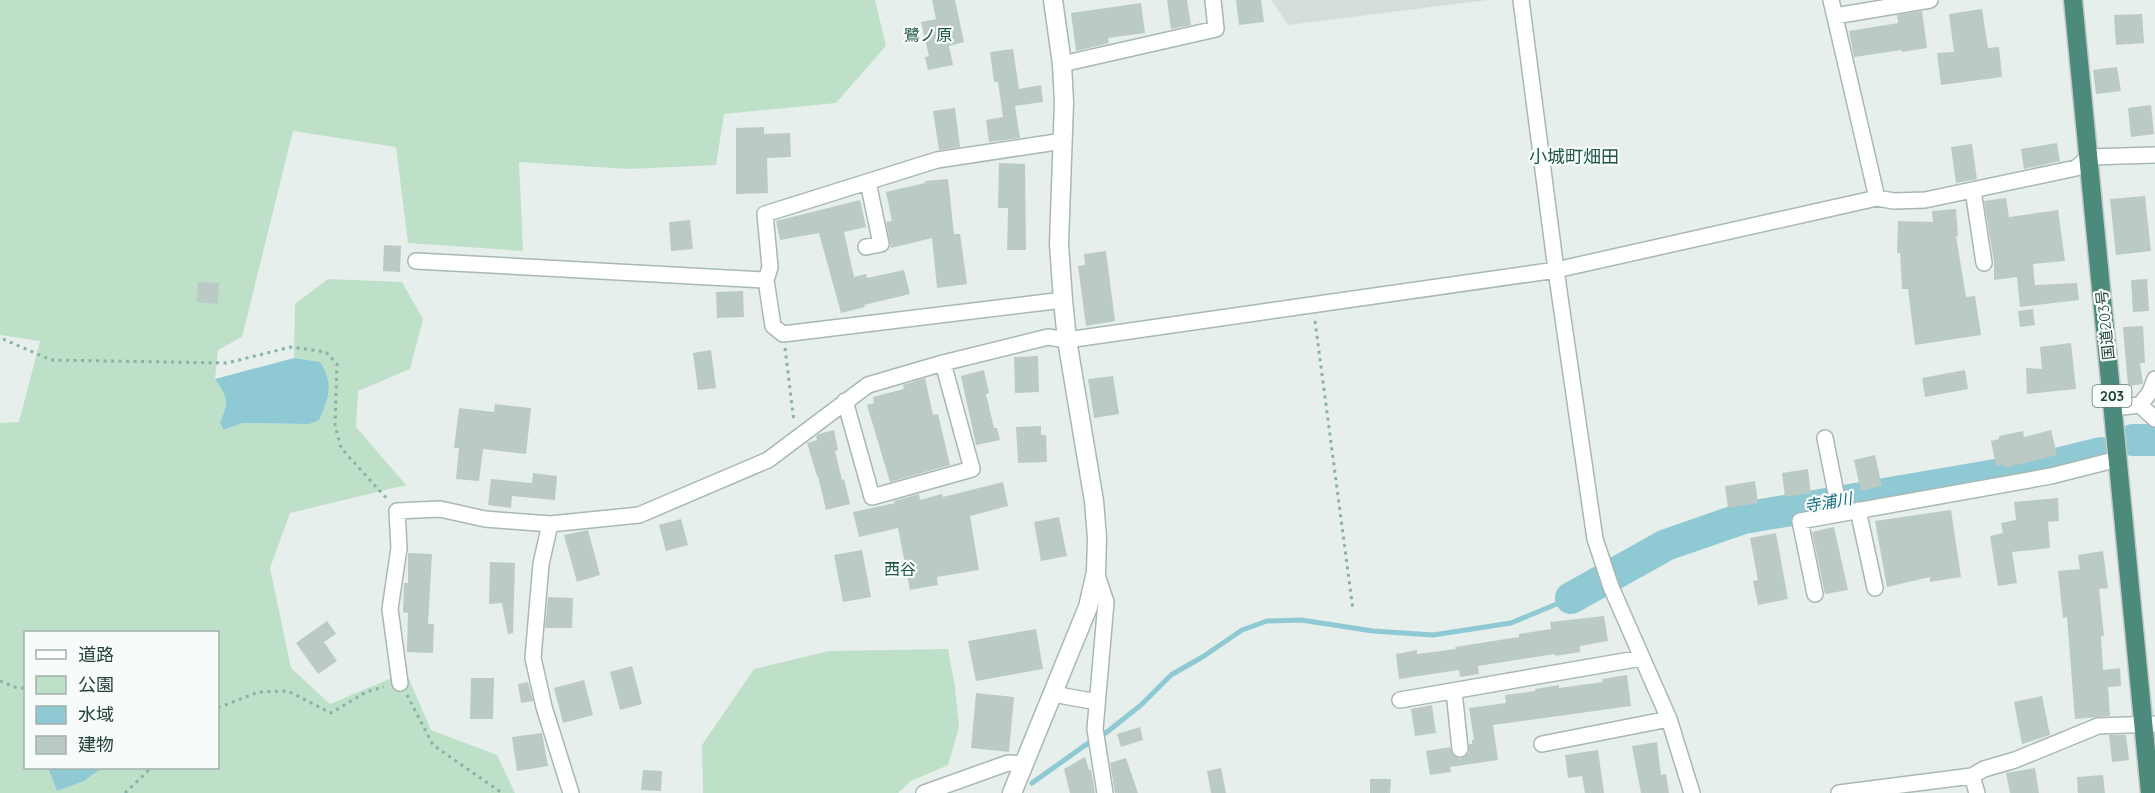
<svg xmlns="http://www.w3.org/2000/svg" width="2155" height="793" viewBox="0 0 2155 793" font-family="Quicksand,'Noto Sans JP',sans-serif">
	<style>
		.built { fill: #d4dfda }
		.green { fill: #bfe0c8; fill-rule: evenodd }
		.water { fill: #8ec9d4 }
		.lines { fill: none; stroke-linecap: round; stroke-linejoin: round }
		.stream { stroke: #8ec9d4; stroke-width: 5 }
		.river { stroke: #8ec9d4; stroke-width: 32 }
		.building { fill: #bbcac4 }
		.minor-casing { stroke: #a8b8b2; stroke-width: 18 }
		.tertiary-casing { stroke: #a8b8b2; stroke-width: 21 }
		.trunk-casing { stroke: #c2cac8; stroke-width: 21 }
		.path { stroke: #86b3a5; stroke-width: 3; stroke-dasharray: 3 4.5; stroke-linecap: butt }
		.minor { stroke: #fff; stroke-width: 15 }
		.tertiary { stroke: #fff; stroke-width: 18 }
		.trunk { stroke: #4c8a7c; stroke-width: 18 }
		.labels { text-anchor: middle; dominant-baseline: central; stroke-width: 4.5; stroke-linejoin: round; paint-order: stroke }
		.shield { fill: #f7fbf9; stroke: #637a73; stroke-width: 1.5 }
		.shield-label { font-size: 14px; font-weight: bold; fill: #24423a }
		.street-label { font-size: 15px; fill: #24423a; stroke: #f7fbf9 }
		.neighbourhood-label { font-size: 16px; fill: #1f5548; stroke: #f7fbf9 }
		.water-label { font-size: 16px; font-style: italic; fill: #1c6f80; stroke: #f7fbf9 }
		.quarter-label { font-size: 18px; fill: #1f5548; stroke: #f7fbf9 }
	</style>
	<rect width="100%" height="100%" fill="#e6efeb"/>
	<path class="built" d="M1271,0H1487L1288,25Z"/>
	<path class="green" d="M0,0H875L886,46L836,103L724,114L716,165L629,169L519,162L523,251L408,243L396,147L293,131L242,337L218,350L215,379C228,399 229,400 220,423L225,430L243,423L309,424L320,362L294,358L295,304L328,279L402,282L423,319L410,369L358,391L356,427L406,485L290,513L270,568L291,668L330,704L406,672L431,730L497,755L515,793H0V423L19,422L40,341L0,335ZM26,632H218V768H102L84,781L57,791L48,768H26Z
		M948,649L955,687L959,727L948,765L911,781L898,793H703L702,745L754,669L829,651Z"/>
	<path class="water" d="M294,358L320,362C334,384 329,397 319,420L309,424L243,423L224,430L220,423C229,400 228,399 215,379Z
		M48,768H102L84,781L57,791Z"/>
	<g class="lines">
		<path class="stream" d="M1032,783L1084,746L1107,732L1141,705L1171,675L1204,656L1242,630L1267,621L1301,620L1373,631L1433,635L1511,623L1571,598"/>
		<path class="river" d="M2133,440H2155
			M1571,598L1666,545L1744,518L2048,466L2101,453"/>
	</g>
	<path class="building" d="M932,0H955L964,42L949,46L953,65L928,70L925,57L929,56L921,22L936,19Z
		M1167,0H1187L1191,25L1171,29Z
		M1236,0H1261L1264,22L1239,25Z
		M1141,3L1145,33L1108,38L1109,43L1076,51L1071,13Z
		M1982,9L1988,48L1999,47L2002,77L1941,85L1937,53L1954,52L1949,14Z
		M1922,11L1927,48L1902,52V50L1854,57L1849,31L1898,23L1897,15Z
		M2142,14L2144,43L2116,45L2114,15Z
		M1013,49L1019,89L1041,85L1043,102L1015,106L1020,138L989,142L986,120L1003,117L998,82H994L990,52Z
		M2117,67L2121,91L2096,94L2093,70Z
		M2151,105L2154,134L2131,137L2128,108Z
		M955,108L960,147L939,150L933,111Z
		M764,127V134L790,133L791,157L767,158L768,193L736,194V128Z
		M2057,143L2060,161L2024,169L2021,149Z
		M1972,144L1977,179L1956,183L1951,147Z
		M999,163L1025,164L1026,250H1007L1008,208H998Z
		M948,179L954,234H960L967,284L937,288L932,238L891,248L886,222L892,221L886,192L925,183V181Z
		M2145,196L2151,251L2116,255L2110,199Z
		M2006,198L2009,217L2058,210L2065,261L2033,264L2035,285L2077,283L2079,300L2020,307L2017,277L1994,280V262L1984,201Z
		M860,200L866,227L844,232L854,277L866,274L867,278L904,270L910,294L864,305L865,307L841,313L819,233L780,240L776,221Z
		M1956,209L1958,236H1956L1966,297L1975,296L1981,335L1915,345L1908,289H1902L1900,253H1897L1898,221L1933,222L1932,211Z
		M690,220L693,249L671,251L669,222Z
		M384,245L401,246L400,272L383,271Z
		M1106,251L1115,321L1086,326L1078,266L1085,265L1084,254Z
		M2147,279L2149,311L2133,312L2131,280Z
		M198,282L219,283L218,304L197,302Z
		M743,291L744,317L717,318L716,292Z
		M2033,309L2035,325L2020,327L2018,311Z
		M2143,326L2145,363H2140L2143,384L2128,386L2123,327Z
		M2071,343L2076,389L2027,394L2026,368L2042,369L2040,347Z
		M711,350L716,388L698,390L693,353Z
		M1038,356L1039,392L1015,393L1014,357Z
		M984,370L989,393L986,394L994,428H997L1000,440L976,445L961,376Z
		M1965,370L1968,389L1925,397L1922,378Z
		M1113,376L1119,414L1094,418L1088,379Z
		M925,378L933,415L938,414L950,465L890,482L867,405L874,403L873,397L904,389L903,385Z
		M495,404L531,408L526,454L483,449L479,481L456,479L459,448H454L459,408L494,412Z
		M1041,426V435H1046L1047,462L1018,463L1016,427Z
		M834,430L838,450L835,451L842,480L844,479L850,504L826,510L818,476H817L807,443L817,440L816,436L819,434Z
		M2051,430L2057,455L2004,468L2003,464L1996,466L1991,441L1999,439V436L2023,431L2024,437Z
		M1875,455L1882,486L1861,491L1854,460Z
		M1808,469L1811,493L1785,497L1782,473Z
		M533,473L557,476L555,500L512,496L511,508L488,505L491,479L532,483Z
		M1755,481L1758,503L1728,508L1725,486Z
		M1003,482L1008,506L970,516L979,570L937,577L938,585L910,590L898,528L859,537L853,512L895,503L894,501L919,494L920,500L942,494L943,497Z
		M2058,498L2059,521L2048,522L2050,548L2012,552L2017,583L1998,586L1990,536L2003,533L2001,523L2016,520L2014,502Z
		M1951,510L1961,577L1930,582V577L1887,587L1875,521Z
		M1059,517L1067,556L1041,561L1034,522Z
		M681,519L688,545L666,551L659,525Z
		M1834,527L1848,590L1825,594L1812,532Z
		M588,530L600,575L577,582L564,535Z
		M1776,533L1788,599L1758,605L1753,581L1758,580L1750,538Z
		M862,550L871,597L843,602L834,555Z
		M2103,551L2108,588L2099,589L2104,636H2101L2103,670L2120,668L2121,686L2108,687L2110,716L2075,719L2067,617L2063,618L2058,571L2080,569L2078,555Z
		M408,553L432,554L428,624H434L433,653L407,652L408,613L403,612L404,583H408Z
		M490,562L515,563L513,633L508,634L502,603L489,604Z
		M548,597L573,598L572,628H545Z
		M1604,616L1608,641L1580,646V652L1555,656V654L1478,666L1479,674L1460,677L1459,670L1399,679L1396,654L1417,650V654L1456,649L1455,647L1519,637V634L1551,629L1550,622Z
		M327,621L336,634L324,642L337,661L318,674L296,643Z
		M1036,629L1043,669L976,681L968,641Z
		M632,666L642,704L620,710L610,672Z
		M1627,675L1631,706L1493,725L1498,760L1450,767L1451,772L1430,775L1426,751L1450,747L1453,755L1460,759L1469,753V744H1472V740H1474L1469,708L1506,703L1505,695L1535,691V689L1559,685V688L1603,682L1602,679Z
		M471,678H494L493,719H470Z
		M584,680L593,715L563,723L554,688Z
		M528,682L533,701L521,703L518,684Z
		M976,693L1014,697L1009,752L971,748Z
		M2042,696L2050,735L2022,744L2014,702Z
		M1432,705L1436,733L1415,736L1411,709Z
		M1140,727L1143,740L1121,747L1117,734Z
		M542,733L548,766L517,771L512,737Z
		M2109,735H2126L2129,760L2112,762Z
		M1657,742L1661,775L1666,774L1669,793H1641L1632,746Z
		M1598,750L1604,793H1585L1582,776L1568,778L1565,755Z
		M1085,757L1089,770L1091,769L1095,793H1070L1064,769Z
		M1126,758L1138,793H1115L1110,763Z
		M1221,768L1226,793H1211L1207,771Z
		M2035,768L2039,793H2010L2006,773Z
		M643,770L662,771L661,791L641,790Z
		M2103,775L2105,793H2078L2077,777Z
		M1370,779H1391L1390,793H1370Z"/>
	<g class="lines">
		<defs>
			<path id="minor" d="M1521,0L1556,270L1595,539L1611,587L1669,719L1692,793
				M1831,0L1877,198L1894,201L1925,200L2076,168L2089,157L2155,155
				M1835,16L1930,0
				M1062,64L1216,29L1213,0
				M1973,190L1984,263
				M866,247L881,244L868,182
				M416,261L766,280L773,326L783,334L1063,300
				M766,280L770,267L765,214L937,160L1063,141
				M845,401L872,497L972,469L943,363
				M2140,405L2155,419
				M2113,408L2140,405L2150,392L2155,379
				M1825,438L1840,513
				M1858,510L1875,588
				M1096,572L1106,602L1095,729L1105,793
				M1815,594L1800,521L2051,476L2118,459
				M400,683L390,609L399,548L397,511L440,509L485,519L550,524
				M1454,691L1460,749
				M1053,694L1097,702
				M1400,700L1642,658
				M1542,744L1669,719
				M1972,776L1984,769L2015,760L2098,726L2155,724
				M571,793L544,707L533,658L541,564L550,524L639,515L768,460L868,385L943,363L1048,337L1067,340L1556,270L1877,198
				M924,793L1008,763L1024,764
				M1839,793L1972,776L1977,793"/>
			<path id="tertiary" d="M1012,793L1088,607L1096,572L1097,538L1094,501L1067,340L1063,300L1059,244L1064,102L1062,64L1053,0"/>
			<path id="trunk" d="M2073,0L2150,793"/>
		</defs>
		<use href="#minor" class="minor-casing"/>
		<use href="#tertiary" class="tertiary-casing"/>
		<use href="#trunk" class="trunk-casing"/>
		<path class="path" d="M1315,321L1353,610
			M3,339L51,360L227,363L291,347L326,352L337,364L335,425L341,448L388,500
			M785,348L794,422
			M0,681L17,688H26
			M407,695L433,745L502,793
			M218,708L258,692L288,691L331,713L366,692L384,687
			M125,793L151,768"/>
		<use href="#minor" class="minor"/>
		<use href="#tertiary" class="tertiary"/>
		<use href="#trunk" class="trunk"/>
	</g>
	<g class="labels">
		<rect class="shield" x="2092.5" y="385" width="39" height="22" rx="4.5"/>
		<g class="shield-label">
			<text x="2112" y="396">203</text>
		</g>
		<g class="street-label">
			<text transform="translate(2105 325) rotate(-96)">国道203号</text>
		</g>
		<g class="neighbourhood-label">
			<text x="928" y="35">鷺ノ原</text>
			<text x="900" y="569">西谷</text>
		</g>
		<g class="water-label">
			<text transform="translate(1828 502) rotate(-10)">寺浦川</text>
		</g>
		<g class="quarter-label">
			<text x="1574" y="156">小城町畑田</text>
		</g>
	</g>
	<rect x="24" y="631" width="195" height="138" fill="#f7fbf9" stroke="#a3b1ad" stroke-width="1.5"/>
	<rect x="36" y="650" width="30" height="9" fill="#ffffff" stroke="#a3b1ad" stroke-width="1.5"/>
	<text x="78" y="661" font-size="18" fill="#24423a">道路</text>
	<rect x="36" y="676" width="30" height="18" fill="#bfe0c8" stroke="#a3b1ad" stroke-width="1.5"/>
	<text x="78" y="691" font-size="18" fill="#24423a">公園</text>
	<rect x="36" y="706" width="30" height="18" fill="#8ec9d4" stroke="#a3b1ad" stroke-width="1.5"/>
	<text x="78" y="721" font-size="18" fill="#24423a">水域</text>
	<rect x="36" y="736" width="30" height="18" fill="#bbcac4" stroke="#a3b1ad" stroke-width="1.5"/>
	<text x="78" y="751" font-size="18" fill="#24423a">建物</text>
</svg>
